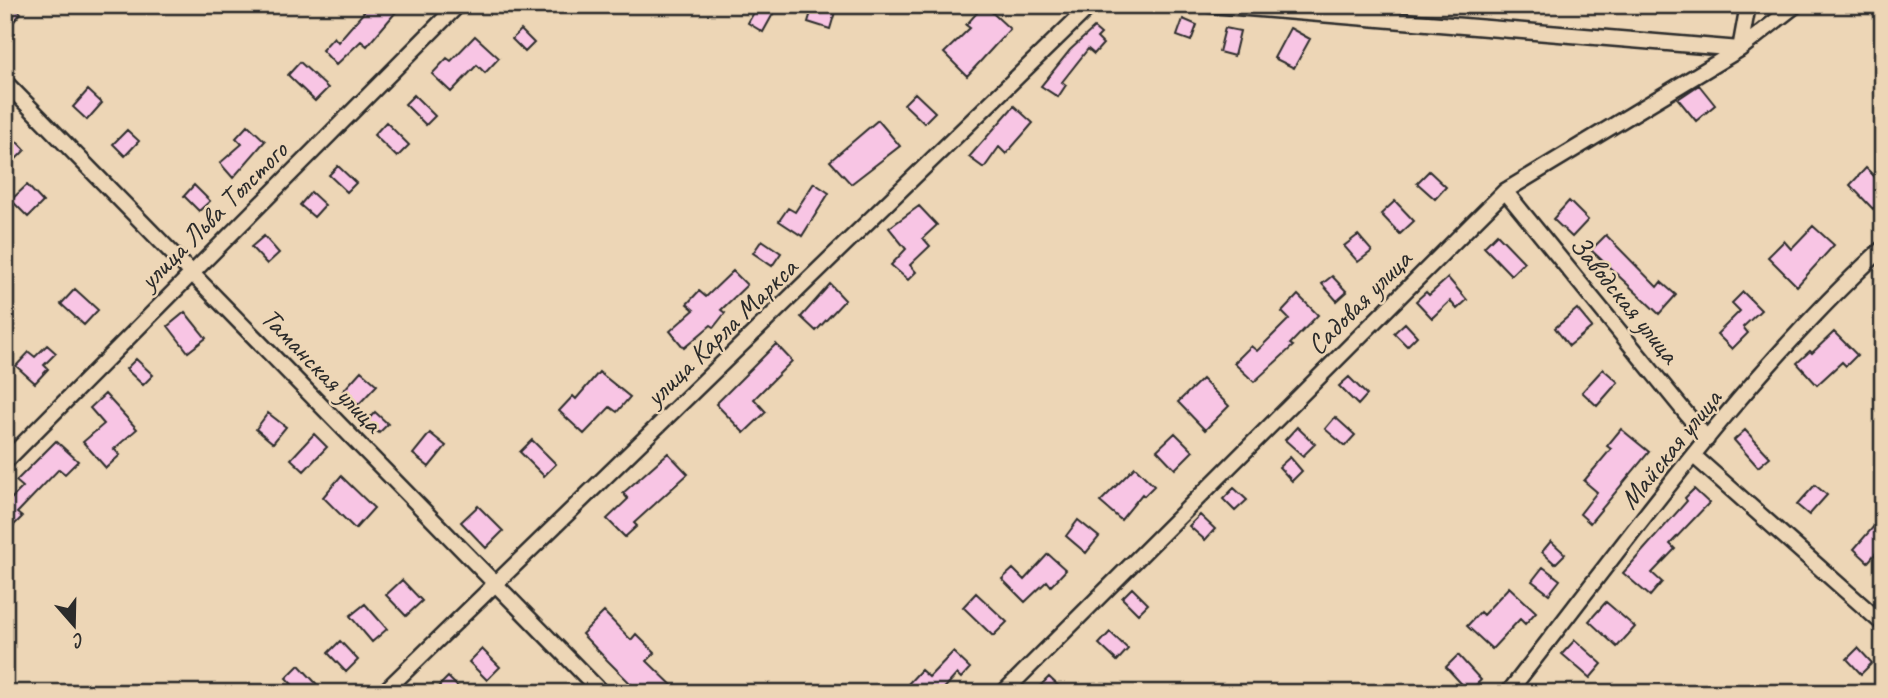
<svg xmlns="http://www.w3.org/2000/svg" width="1888" height="698" viewBox="0 0 1888 698" font-family="Caveat,sans-serif">
	<style>
		.building { fill: #f8c5e4; stroke: #2b2b2b; stroke-width: 2 }
		.lines { fill: none; stroke-linecap: round; stroke-linejoin: round }
		.minor-casing { stroke: #2b2b2b; stroke-width: 19 }
		.minor { stroke: #edd6b6; stroke-width: 14 }
		.labels { text-anchor: middle; dominant-baseline: central; stroke-width: 5; stroke-linejoin: round; paint-order: stroke }
		.street-label { font-size: 28px; fill: #2b2b2b; stroke: #edd6b6 }
	</style>
	<rect width="100%" height="100%" fill="#edd6b6"/>
	<filter id="ink" filterUnits="userSpaceOnUse"><feTurbulence type="fractalNoise" baseFrequency=".0143" numOctaves="2"/><feDisplacementMap in="SourceGraphic" scale="14" xChannelSelector="R" yChannelSelector="G"/><feConvolveMatrix kernelMatrix="1 2 1 2 8 2 1 2 1" color-interpolation-filters="sRGB"/></filter>
	<g filter="url(#ink)">
		<path class="building" d="M5,5H12L21,13L5,32Z
			M370,5H402L367,46L361,41L336,65L322,50L334,37L338,42Z
			M758,5H778L763,32L748,23Z
			M984,5L1010,29L967,76L944,53L970,28L966,25Z
			M813,6L835,12L830,29L808,22Z
			M1183,19L1197,25L1191,41L1177,36Z
			M1094,28L1101,34L1097,38L1103,44L1094,54L1088,49L1062,82L1066,85L1058,97L1041,86L1070,50Z
			M1225,28L1240,31L1234,56L1219,52Z
			M1290,28L1310,39L1294,68L1274,58Z
			M521,30L534,43L525,52L512,39Z
			M475,36L499,58L485,73L477,65L451,92L432,74L447,58L451,61Z
			M300,62L328,88L315,101L288,75Z
			M1699,85L1715,105L1696,121L1678,99Z
			M88,90L102,103L87,120L73,107Z
			M915,93L935,112L924,123L904,104Z
			M414,95L435,116L426,125L405,104Z
			M1014,106L1033,123L1006,154L999,147L984,168L969,157Z
			M878,120L900,146L851,184L830,161Z
			M386,122L409,145L397,157L374,135Z
			M248,125L265,141L233,178L220,163L242,144L236,138Z
			M127,130L139,141L125,156L113,144Z
			M12,137L25,150L5,170V143Z
			M338,166L356,183L347,192L329,175Z
			M1866,168L1875,177L1883,169V199L1873,209L1850,185Z
			M1429,171L1446,187L1435,199L1417,183Z
			M814,183L829,193L802,236L779,221L788,208L795,212Z
			M27,185L43,202L28,217L11,200Z
			M194,185L210,201L199,211L184,196Z
			M311,192L325,205L314,217L300,205Z
			M1395,201L1414,221L1400,234L1381,214Z
			M1569,201L1588,220L1572,237L1553,219Z
			M919,206L937,225L923,238L930,246L910,265L916,272L908,280L891,265L906,249L889,228Z
			M1813,226L1834,245L1797,286L1768,257L1784,241L1791,249Z
			M1497,234L1524,262L1511,275L1484,247Z
			M1358,235L1372,251L1358,262L1344,246Z
			M1606,235L1657,287L1661,282L1676,295L1659,314L1591,250Z
			M264,236L279,253L267,264L251,247Z
			M762,240L781,253L772,266L753,253Z
			M733,271L747,285L721,310L725,313L714,327L711,325L684,348L670,331L694,310L687,304L699,291L706,297Z
			M1332,276L1347,292L1337,301L1322,284Z
			M1448,278L1467,300L1457,309L1450,301L1432,318L1416,301L1426,292L1429,295Z
			M830,284L845,300L816,331L801,317Z
			M75,289L98,310L84,325L61,304Z
			M1743,292L1761,310L1743,327L1748,333L1732,349L1717,334L1740,311L1732,303Z
			M1298,295L1318,315L1290,344L1293,346L1254,382L1234,363L1251,346L1257,351L1289,319L1282,312Z
			M1577,309L1592,327L1569,346L1555,328Z
			M185,312L206,338L188,352L168,326Z
			M1405,323L1417,336L1407,346L1394,333Z
			M1834,332L1857,355L1846,366L1842,362L1817,385L1797,363L1810,351L1812,353Z
			M776,344L792,361L754,399L766,412L744,433L716,404Z
			M47,345L56,353L44,365L48,369L35,383L16,366L29,352L35,357Z
			M136,359L153,375L143,385L126,369Z
			M1603,369L1618,382L1597,406L1582,392Z
			M361,371L377,385L358,405L343,391Z
			M599,372L630,397L617,412L610,407L584,434L559,411L573,396L576,399Z
			M1349,377L1367,395L1358,405L1339,386Z
			M1202,379L1229,406L1205,430L1178,402Z
			M105,394L137,429L114,449L120,455L106,468L83,442L104,424L90,408Z
			M375,412L388,424L379,433L366,422Z
			M268,413L286,427L273,443L256,429Z
			M1335,417L1355,435L1345,446L1325,429Z
			M1297,427L1315,444L1303,456L1285,440Z
			M1621,429L1649,452L1590,523L1580,514L1597,492L1584,481L1611,449L1607,446Z
			M1745,430L1770,457L1758,467L1734,440Z
			M430,433L446,446L429,467L413,454Z
			M1175,433L1193,451L1175,469L1157,450Z
			M314,434L327,447L304,471L291,459Z
			M532,440L556,464L544,476L520,452Z
			M56,441L78,461L65,474L59,469L17,513L22,517L5,534V501L7,503L23,487L16,481Z
			M668,453L688,474L634,523L637,526L625,537L607,519L628,499L623,493Z
			M1290,457L1302,471L1292,481L1279,467Z
			M1135,467L1154,486L1144,496L1142,494L1121,520L1100,502Z
			M341,476L374,508L355,529L323,497Z
			M1815,485L1827,495L1809,515L1797,505Z
			M1234,488L1247,500L1235,511L1223,499Z
			M1694,489L1709,503L1670,544L1675,549L1652,573L1662,582L1650,596L1623,573L1687,501L1685,498Z
			M478,506L503,531L486,548L461,522Z
			M1200,515L1215,529L1205,540L1189,526Z
			M1078,520L1099,537L1086,553L1066,536Z
			M1874,526L1883,533V545L1868,562L1854,549Z
			M1551,541L1565,554L1555,564L1542,552Z
			M1048,554L1066,570L1051,586L1047,581L1025,602L1002,579L1013,569L1024,580Z
			M1543,567L1560,580L1549,594L1532,581Z
			M402,580L422,601L406,616L386,595Z
			M1509,587L1536,612L1525,624L1520,619L1492,649L1467,626L1480,612L1483,615Z
			M1132,588L1148,604L1138,614L1122,598Z
			M976,593L1007,622L993,636L963,607Z
			M1606,602L1635,627L1617,647L1589,621Z
			M365,604L387,629L372,642L350,616Z
			M604,612L631,640L636,634L655,653L647,661L680,693H640L609,662L582,634Z
			M1110,632L1128,649L1117,661L1099,644Z
			M1575,640L1602,664L1590,678L1562,654Z
			M340,641L358,660L346,672L328,653Z
			M1858,648L1872,663L1861,674L1847,659Z
			M482,649L500,667L487,680L469,662Z
			M953,652L970,668L961,678L957,674L940,693H915L907,685L921,670L929,677Z
			M1458,655L1481,680L1469,692L1446,667Z
			M299,665L325,693H300L286,678Z
			M448,677L464,693H432Z
			M1049,677L1066,693H1033Z"/>
		<g class="lines">
			<defs>
				<path id="minor" d="M1211,5L1740,49L1748,5
					M5,82L602,693
					M1505,191L1707,439
					M1694,456L1883,624
					M5,462L458,5
					M383,693L1091,5
					M1003,693L1505,191L1740,49L1796,5
					M1508,693C1625,544 1743,376 1883,248"/>
			</defs>
			<use href="#minor" class="minor-casing"/>
			<use href="#minor" class="minor"/>
		</g>
	</g>
	<g class="labels">
		<g class="street-label">
			<text transform="translate(213 215) rotate(-45)">улица Льва Толстого</text>
			<text transform="translate(1625 299) rotate(51)">Заводская улица</text>
			<text transform="translate(1359 302) rotate(-45)">Садовая улица</text>
			<text transform="translate(721 332) rotate(-44)">улица Карла Маркса</text>
			<text transform="translate(322 370) rotate(46)">Таманская улица</text>
			<text transform="translate(1670 449) rotate(-51)">Майская улица</text>
		</g>
	</g>
	<rect width="1888" height="698" fill="none" stroke="#edd6b6" stroke-width="28"/>
	<rect x="14" y="14" width="1860" height="670" fill="none" stroke="#2b2b2b" stroke-width="2.5" filter="url(#ink)"/>
	<g transform="translate(74 625) rotate(160)" stroke="#edd6b6" stroke-width="5" paint-order="stroke">
	<path d="M0-5L12 26L0 18L-12 26Z" fill="#2b2b2b"/>
	<text y="-10" font-size="19" font-weight="bold" text-anchor="middle" fill="#2b2b2b">С</text>
	</g>
</svg>
